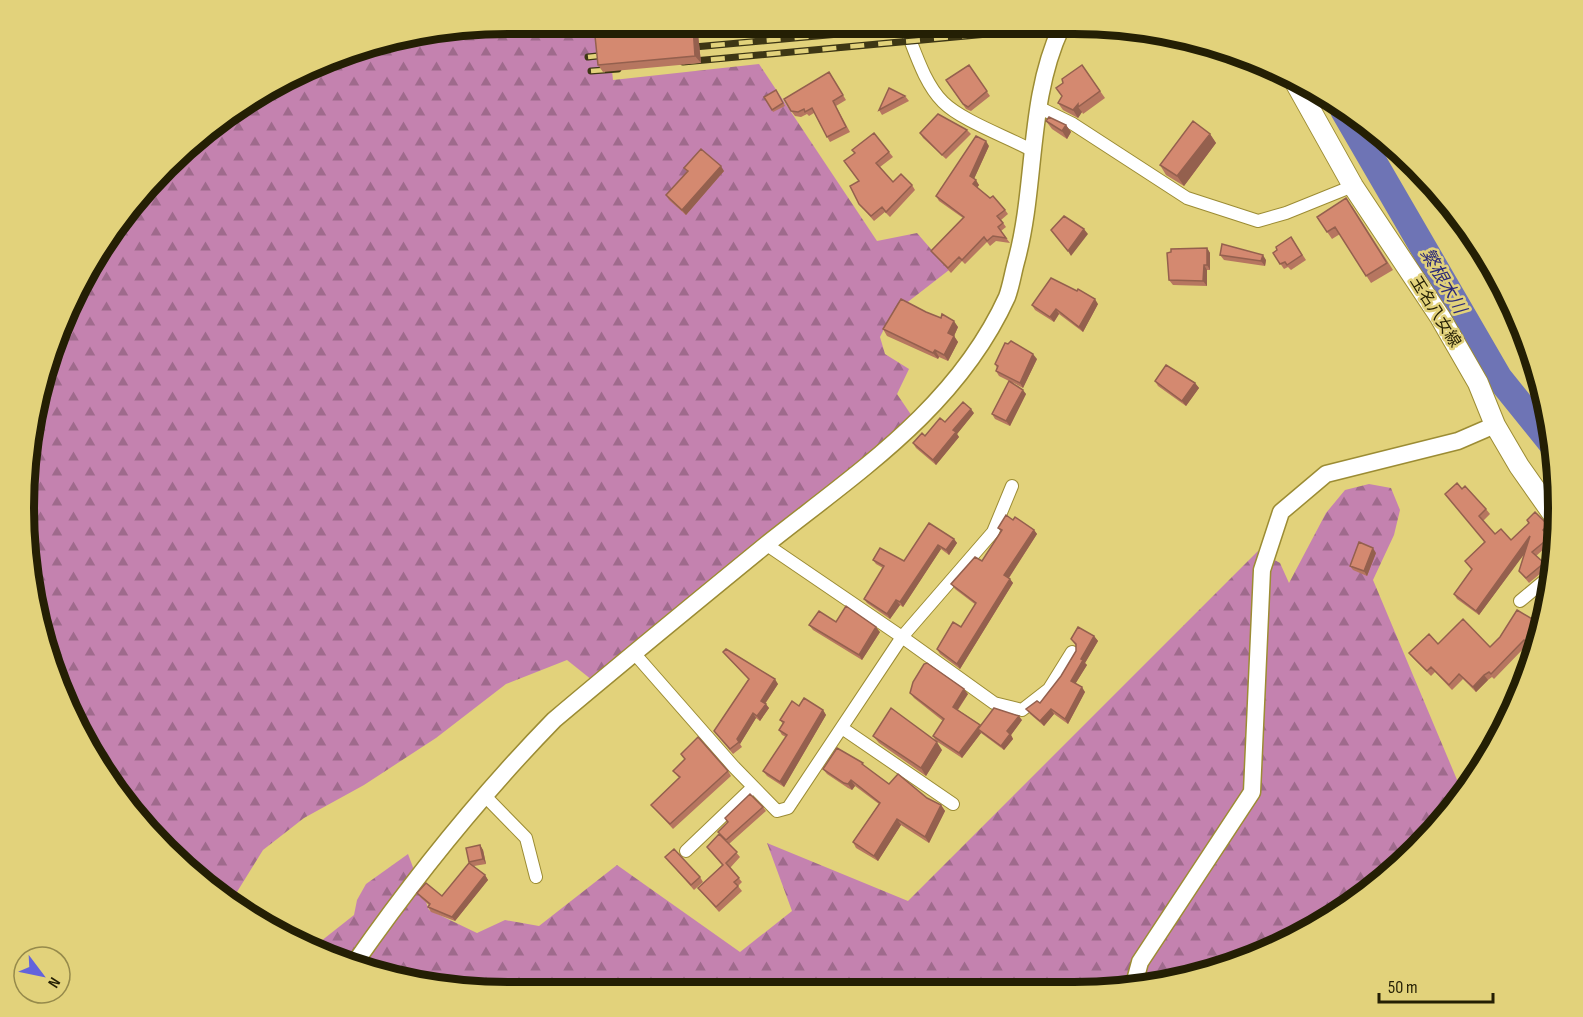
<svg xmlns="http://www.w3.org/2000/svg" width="1583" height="1017" viewBox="0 0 1583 1017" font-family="'Sofia Sans Condensed','Noto Sans JP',sans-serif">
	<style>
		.forest { fill: url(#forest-firs) }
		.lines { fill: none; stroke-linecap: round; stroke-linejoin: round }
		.river { stroke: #6e74b5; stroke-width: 27 }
		.street-casing { stroke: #9c8c34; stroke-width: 14 }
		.secondary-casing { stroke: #9c8c34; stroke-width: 19 }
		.primary-casing { stroke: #9c8c34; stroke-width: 22 }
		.path { stroke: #a09452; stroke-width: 3; stroke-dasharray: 3 4.5; stroke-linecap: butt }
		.street { stroke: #fff; stroke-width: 12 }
		.secondary { stroke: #fff; stroke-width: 16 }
		.primary { stroke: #fff; stroke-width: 20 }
		.rail-casing { stroke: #3d3614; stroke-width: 7 }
		.rail { stroke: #e2d27b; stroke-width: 4.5; stroke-dasharray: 14; stroke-linecap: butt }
		.wall { fill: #b67660 }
		.shaded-wall { fill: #94604e }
		.building { fill: #d48970; stroke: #94604e; stroke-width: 1.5 }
		.labels { text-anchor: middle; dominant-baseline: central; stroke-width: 5; stroke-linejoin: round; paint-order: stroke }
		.street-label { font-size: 16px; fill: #241f04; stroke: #e2d27b }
		.water-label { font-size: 18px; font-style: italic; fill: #2d2a78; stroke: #e2d27b }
		.rim { fill: none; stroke: #241f04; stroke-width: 8 }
	</style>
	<defs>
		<pattern id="forest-firs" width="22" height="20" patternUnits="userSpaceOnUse" patternTransform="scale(1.5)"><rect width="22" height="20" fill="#c482af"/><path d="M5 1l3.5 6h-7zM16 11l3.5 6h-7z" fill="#9f6a8c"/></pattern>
	</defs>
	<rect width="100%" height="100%" fill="#e2d27b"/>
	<path class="forest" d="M509,24L607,25L613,80L759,64L877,241L917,233L949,270L891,315L880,337L885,354L909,369L897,394L916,422L597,684L567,660L506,684L436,738L364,785L304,818L263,850L232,900L189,873L105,777L40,634L25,477L50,352L124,213L239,106L353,50Z
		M1369,484L1391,488L1400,510L1394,535L1373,580L1463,794C1400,883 1306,945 1201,976C1171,985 1137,987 1106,992L446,989L323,956L311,949L354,915L357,900L366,884L408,854L429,910L477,933L505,920L539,926L617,865L740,952L792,911L767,843L908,901L1258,551L1280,563L1289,583L1326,513L1345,490Z"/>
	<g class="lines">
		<path class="river" d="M1344,111L1499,378L1553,445"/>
		<defs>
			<path id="street" d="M905,27C915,51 924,83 943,102C962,121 1008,137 1033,151
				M1038,107L1073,124L1187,198L1258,221L1286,213L1353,186
				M1012,486L993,532L902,637L994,703L1022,710L1049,689L1072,652
				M1520,601L1555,572
				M634,653L734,767L777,811L788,808L902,637L767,545
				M842,728L953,804
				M485,796L526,838L536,877
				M686,851L753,787"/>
			<path id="secondary" d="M354,964C414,878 481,795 554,720C625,660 696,602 767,544C859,471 957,407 1007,297C1011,286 1013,273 1016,262C1037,185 1027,101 1061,28
				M1133,988L1140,962L1252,792L1262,570L1281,512L1326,474L1458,441L1495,425"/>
			<path id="primary" d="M1291,75L1353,186L1440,317L1478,383L1495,425L1519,466L1557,520"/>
		</defs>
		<use href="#street" class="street-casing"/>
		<use href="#secondary" class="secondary-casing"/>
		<use href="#primary" class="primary-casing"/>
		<path class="path" d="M1461,216L1471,241L1506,290"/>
		<use href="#street" class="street"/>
		<use href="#secondary" class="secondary"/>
		<use href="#primary" class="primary"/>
		<defs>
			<path id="rail" d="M683,48L916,27
				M588,57L615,54
				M683,62L1052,28
				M591,71L618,69"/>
		</defs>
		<use href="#rail" class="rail-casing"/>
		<use href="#rail" class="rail"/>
	</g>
	<path class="wall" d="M698,34L701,63L603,72L598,65Z
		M969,65L990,96L971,111L966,109L946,80Z
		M1082,65L1105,98L1083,114L1082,112L1078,118L1063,110L1058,103L1062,96L1063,83Z
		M829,72L846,100L836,106L850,132L830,142L814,113L809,116L807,114L801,117L795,116L791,111Z
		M776,90L785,106L773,112L772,110Z
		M905,96L909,101L882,115L879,110Z
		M1046,121L1066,125L1071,132L1067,139L1052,129Z
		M967,130L971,134L946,159L923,138L920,133Z
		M874,133L893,157L880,167L893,182L912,185L915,190L890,217L885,212L874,221L859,204V181L855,153Z
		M1210,134L1216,143L1184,186L1166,175L1160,165Z
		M989,146L974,179L979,185L977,188L1005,210L1008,214L1001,220L1006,227L1001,231L1010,243L996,241L990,246L987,242L965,264L962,261L951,273L931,251L963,218L939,201L936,196Z
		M684,168L724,171L686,215L669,200L666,195L687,172Z
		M1352,206L1393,270L1371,283L1340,234L1332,239L1317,217Z
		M1291,237L1306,260L1291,270L1288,267L1284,269L1273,253Z
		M1207,248L1210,253V270H1207V286L1173,285L1169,280Z
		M1220,255L1266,260L1265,266L1224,260Z
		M1098,304L1083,332L1059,314L1054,322L1035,310L1032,305Z
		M926,312L958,327L954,336L958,342L948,361L939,357L938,359L887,336L883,329Z
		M1037,359L1023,388L1012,382L1026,394L1010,426L995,419L992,414L1009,381L999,376L996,371L997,368L995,364Z
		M1155,381L1195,383L1199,388L1186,406L1158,386Z
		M974,413L957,434L959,437L936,465L916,448L913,443L945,422Z
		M1462,489L1486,509L1490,514L1483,521L1495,534L1511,540L1529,523L1527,520L1548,525L1551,530L1547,534L1553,541L1536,556L1547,568L1529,583L1519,571L1525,552L1479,615L1457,599L1454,594L1472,570L1465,561L1484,542Z
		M1013,520L1034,530L1037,534L1009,578L1013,583L960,669L940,654L937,649L961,627L976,605L955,589L951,584L982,561L1001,532L998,528Z
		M954,539L957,543L949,555L941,549L903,607L900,605L890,619L867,603L864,599L883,568L876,564L873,560L904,561Z
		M1376,553L1367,576L1353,570L1350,566Z
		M1539,623L1542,627V629L1531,647L1527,645L1494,679L1492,677L1488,680L1476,692L1463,679L1452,690L1435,672L1431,676L1413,658L1409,653L1438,644L1490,647Z
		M809,625L880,632L862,660L813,630Z
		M1094,636L1098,641L1085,663L1087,665L1075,684L1085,692L1068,724L1054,714L1044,726L1030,714L1026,709L1040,703L1061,676L1076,651V646L1071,639Z
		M723,652L778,684L765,704L769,708L760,721L756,718L740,744L742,747L733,754L714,731L749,680Z
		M910,693L968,694L958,710L981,725L1022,720L1011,735L1013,739L1004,750L981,733L962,758L936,741L933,736L943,721L914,698Z
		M799,706L823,710L826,715L784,787L767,776L763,771L786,737L782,735L779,730L783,724L780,720Z
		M873,736L942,750L926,776L879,743Z
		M681,754L728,771L731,776L673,829L651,805L679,778L673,771L685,759Z
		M867,768L889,784L927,798L941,805L945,811L929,843L901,825L878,861L856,848L853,842L879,804L855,786L852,790L848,788L827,774L823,769Z
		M763,807L766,811L729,844L740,857L730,868L742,882L738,886L742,891L719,912L698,888L722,865L707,847L719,834L728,822L725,818Z
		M480,845L483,850L486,864L474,866L485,875L488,880L455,921L431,912L428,907L429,905L421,898L417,893L442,896L469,863Z
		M665,857L700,877L703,882L694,890Z"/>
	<path class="shaded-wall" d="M693,27L698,34L701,63L695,56Z
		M1078,104V107L1082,112L1078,118L1073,110Z
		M1066,125L1071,132L1067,139L1062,131Z
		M1210,134L1216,143L1184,186L1177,176Z
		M986,141L989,146L973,181L970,176Z
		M721,166L724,171L686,215L682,210Z
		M976,180L979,185L976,189L973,184Z
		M1084,229L1088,234L1071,256L1068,251Z
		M1207,248L1210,253V270L1207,265Z
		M1263,255L1266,260L1265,266L1261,261Z
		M1204,265L1207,270V286L1203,281Z
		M1095,299L1098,304L1083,332L1079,327Z
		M1056,309L1059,314L1054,322L1050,317Z
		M954,321L958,327L954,336L958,342L948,361L944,355L948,333Z
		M935,350L939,357L938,359L933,353Z
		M1033,354L1037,359L1023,388L1020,383Z
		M1195,383L1199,388L1186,406L1182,401Z
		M1023,390L1026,394L1010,426L1006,421Z
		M971,409L974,413L957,434L959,437L936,465L933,460L953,430Z
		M1034,530L1037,534L1008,579L1004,575Z
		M1530,536L1534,541L1479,615L1476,611Z
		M954,539L957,543L949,555L946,550Z
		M938,545L941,549L903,607L900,602Z
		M1373,548L1376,553L1367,576L1364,571Z
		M1010,579L1013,583L960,669L957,664Z
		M896,600L900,605L890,619L887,614Z
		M1539,623L1542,627V629L1531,647L1527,642Z
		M876,627L880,632L862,660L859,655Z
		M1094,636L1098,641L1085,663L1087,665L1074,686L1071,681L1081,659Z
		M1484,675L1488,680L1476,692L1473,687Z
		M775,679L778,684L764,705L761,701Z
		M1082,687L1085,692L1068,724L1065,719Z
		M964,689L968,694L956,712L953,707Z
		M766,704L769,708L760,721L757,716Z
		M1051,709L1054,714L1044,726L1040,721Z
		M823,710L826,715L784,787L780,782Z
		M753,713L756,718L740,744L737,739Z
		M1019,716L1022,720L1011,735L1013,739L1004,750L1001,746L1007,731Z
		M980,725L978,729L981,733L962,758L959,753Z
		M937,742L942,750L926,776L921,768Z
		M851,780L855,786L852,790L848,784Z
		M941,805L945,811L929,843L925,837Z
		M897,819L901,825L878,861L874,856Z
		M480,845L483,850L486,864L483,859Z
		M485,875L488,880L455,921L452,917Z"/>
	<path class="building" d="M693,27L695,56L598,65L595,36Z
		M969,65L987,91L968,107L963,104L946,80Z
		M1082,65L1100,91L1078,107V104L1073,110L1058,103L1062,96L1056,88L1063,83L1062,79Z
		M829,72L843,95L833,101L846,127L827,137L812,108L805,112L804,109L798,112L791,111L784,99Z
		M889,88L905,96L879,110Z
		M776,90L783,103L772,110L764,97Z
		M938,114L967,130L942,155L920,133Z
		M1049,117L1066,125L1062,131L1046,121Z
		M1193,121L1210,134L1177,176L1160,165Z
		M874,133L889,152L876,163L893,182L901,174L912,185L886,212L882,207L871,216L859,204L850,186L859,181L844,161L855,153L852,150Z
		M976,136L986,141L970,176L976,180L973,184L990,198L993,196L1005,210L997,216L1003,223L998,227L1006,238L993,236L987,241L984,237L962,260L959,257L948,268L931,251L964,217L936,196Z
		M701,149L721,166L682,210L666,195L688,171L684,168Z
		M1346,198L1387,263L1366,276L1335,227L1327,232L1317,217Z
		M1064,216L1084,229L1068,251L1051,230Z
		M1291,237L1302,255L1287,265L1285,262L1280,264L1273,253L1277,250L1276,247Z
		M1222,244L1263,255L1261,261L1220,255Z
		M1207,248V265H1204L1203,281L1169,280L1167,253L1171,252V249Z
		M1051,278L1077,291L1078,289L1095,299L1079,327L1056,309L1050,317L1032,305Z
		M901,299L926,312L941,318L942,314L954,321L948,333L954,336L944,355L935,350L933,353L883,329Z
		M1011,341L1033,354L1020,383L996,371L998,366L995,364L1005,343L1008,344Z
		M1166,365L1195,383L1182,401L1155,381Z
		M1009,381L1023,390L1006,421L992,414Z
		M963,402L971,409L953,430L956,432L933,460L913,443L922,433L925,436L940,418L945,422Z
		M1457,483L1462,489L1465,486L1486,509L1479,516L1495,534L1501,529L1511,540L1529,523L1527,520L1535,512L1548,525L1543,530L1550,537L1532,552L1544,563L1526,578L1519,571L1530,536L1476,611L1454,594L1472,569L1465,561L1485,542L1445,494Z
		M1006,515L1013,520L1015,517L1034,530L1004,575L1010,579L957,664L937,649L953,622L961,627L976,603L951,584L975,557L982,561L1002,530L998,528Z
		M929,523L954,539L946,550L938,545L900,602L896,600L887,614L864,599L884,566L873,560L880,548L904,561Z
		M1359,542L1373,548L1364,571L1350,566Z
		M1554,576L1548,600L1538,589Z
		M846,606L876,627L859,655L809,625L819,611L836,622Z
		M1517,610L1539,623L1527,642L1524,640L1491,674L1489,672L1484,675L1473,687L1459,674L1449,685L1431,667L1427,671L1409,653L1429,634L1438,644L1463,619L1490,647L1500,637Z
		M1078,627L1094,636L1081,659L1083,660L1071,681L1082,687L1065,719L1051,709L1040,721L1026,709L1037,701L1040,703L1061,676L1076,651V644L1071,639Z
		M726,649L775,679L761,701L766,704L757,716L753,713L737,739L739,742L730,749L714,731L749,679L723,652Z
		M927,663L964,689L953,707L980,725L959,753L933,736L944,719L910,693L913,682L924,664Z
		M804,698L823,710L780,782L763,771L787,735L779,730L784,722L780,720L792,701L799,706Z
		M891,708L937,742L921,768L873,736Z
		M994,708L1019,716L1007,731L1010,734L1001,746L978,729Z
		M698,737L728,771L670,824L651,805L680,777L673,771L685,759L681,754Z
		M837,748L863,763L862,764L889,784L898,774L927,798L941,805L925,837L897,819L874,856L853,842L880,803L851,780L848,784L844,783L823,769Z
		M750,794L763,807L726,840L718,832L728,822L725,818Z
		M719,834L737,852L726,863L739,878L734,882L738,886L716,907L698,888L723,865L707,847Z
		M480,845L483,859L469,862L466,848Z
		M674,849L700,877L691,885L665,857Z
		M469,863L485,875L452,917L428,907L430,904L417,893L426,883L442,896Z"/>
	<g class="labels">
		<g class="street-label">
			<text transform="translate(1435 312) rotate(58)">玉名八女線</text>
		</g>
		<g class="water-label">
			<text transform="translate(1443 281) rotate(60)">繁根木川</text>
		</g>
	</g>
	<path d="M0 0H1583V1017H0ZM508 34H1074A474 474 0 0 1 1548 508V508A474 474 0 0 1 1074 982H508A474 474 0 0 1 34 508V508A474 474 0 0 1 508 34Z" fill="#e2d27b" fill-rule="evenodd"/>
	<path class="rim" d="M508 34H1074A474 474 0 0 1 1548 508V508A474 474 0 0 1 1074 982H508A474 474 0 0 1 34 508V508A474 474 0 0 1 508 34Z"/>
	<g transform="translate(42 975) rotate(122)"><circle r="28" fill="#e2d27b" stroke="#968a4b" stroke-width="1.5"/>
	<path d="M0-4.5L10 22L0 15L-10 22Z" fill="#6363dc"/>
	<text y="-9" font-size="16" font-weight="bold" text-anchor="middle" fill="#241f04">N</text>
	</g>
	<path d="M1379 993v9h114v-9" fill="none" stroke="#241f04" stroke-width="3"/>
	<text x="1388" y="993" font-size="18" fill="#241f04" stroke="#e2d27b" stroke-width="4.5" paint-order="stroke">50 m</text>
</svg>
